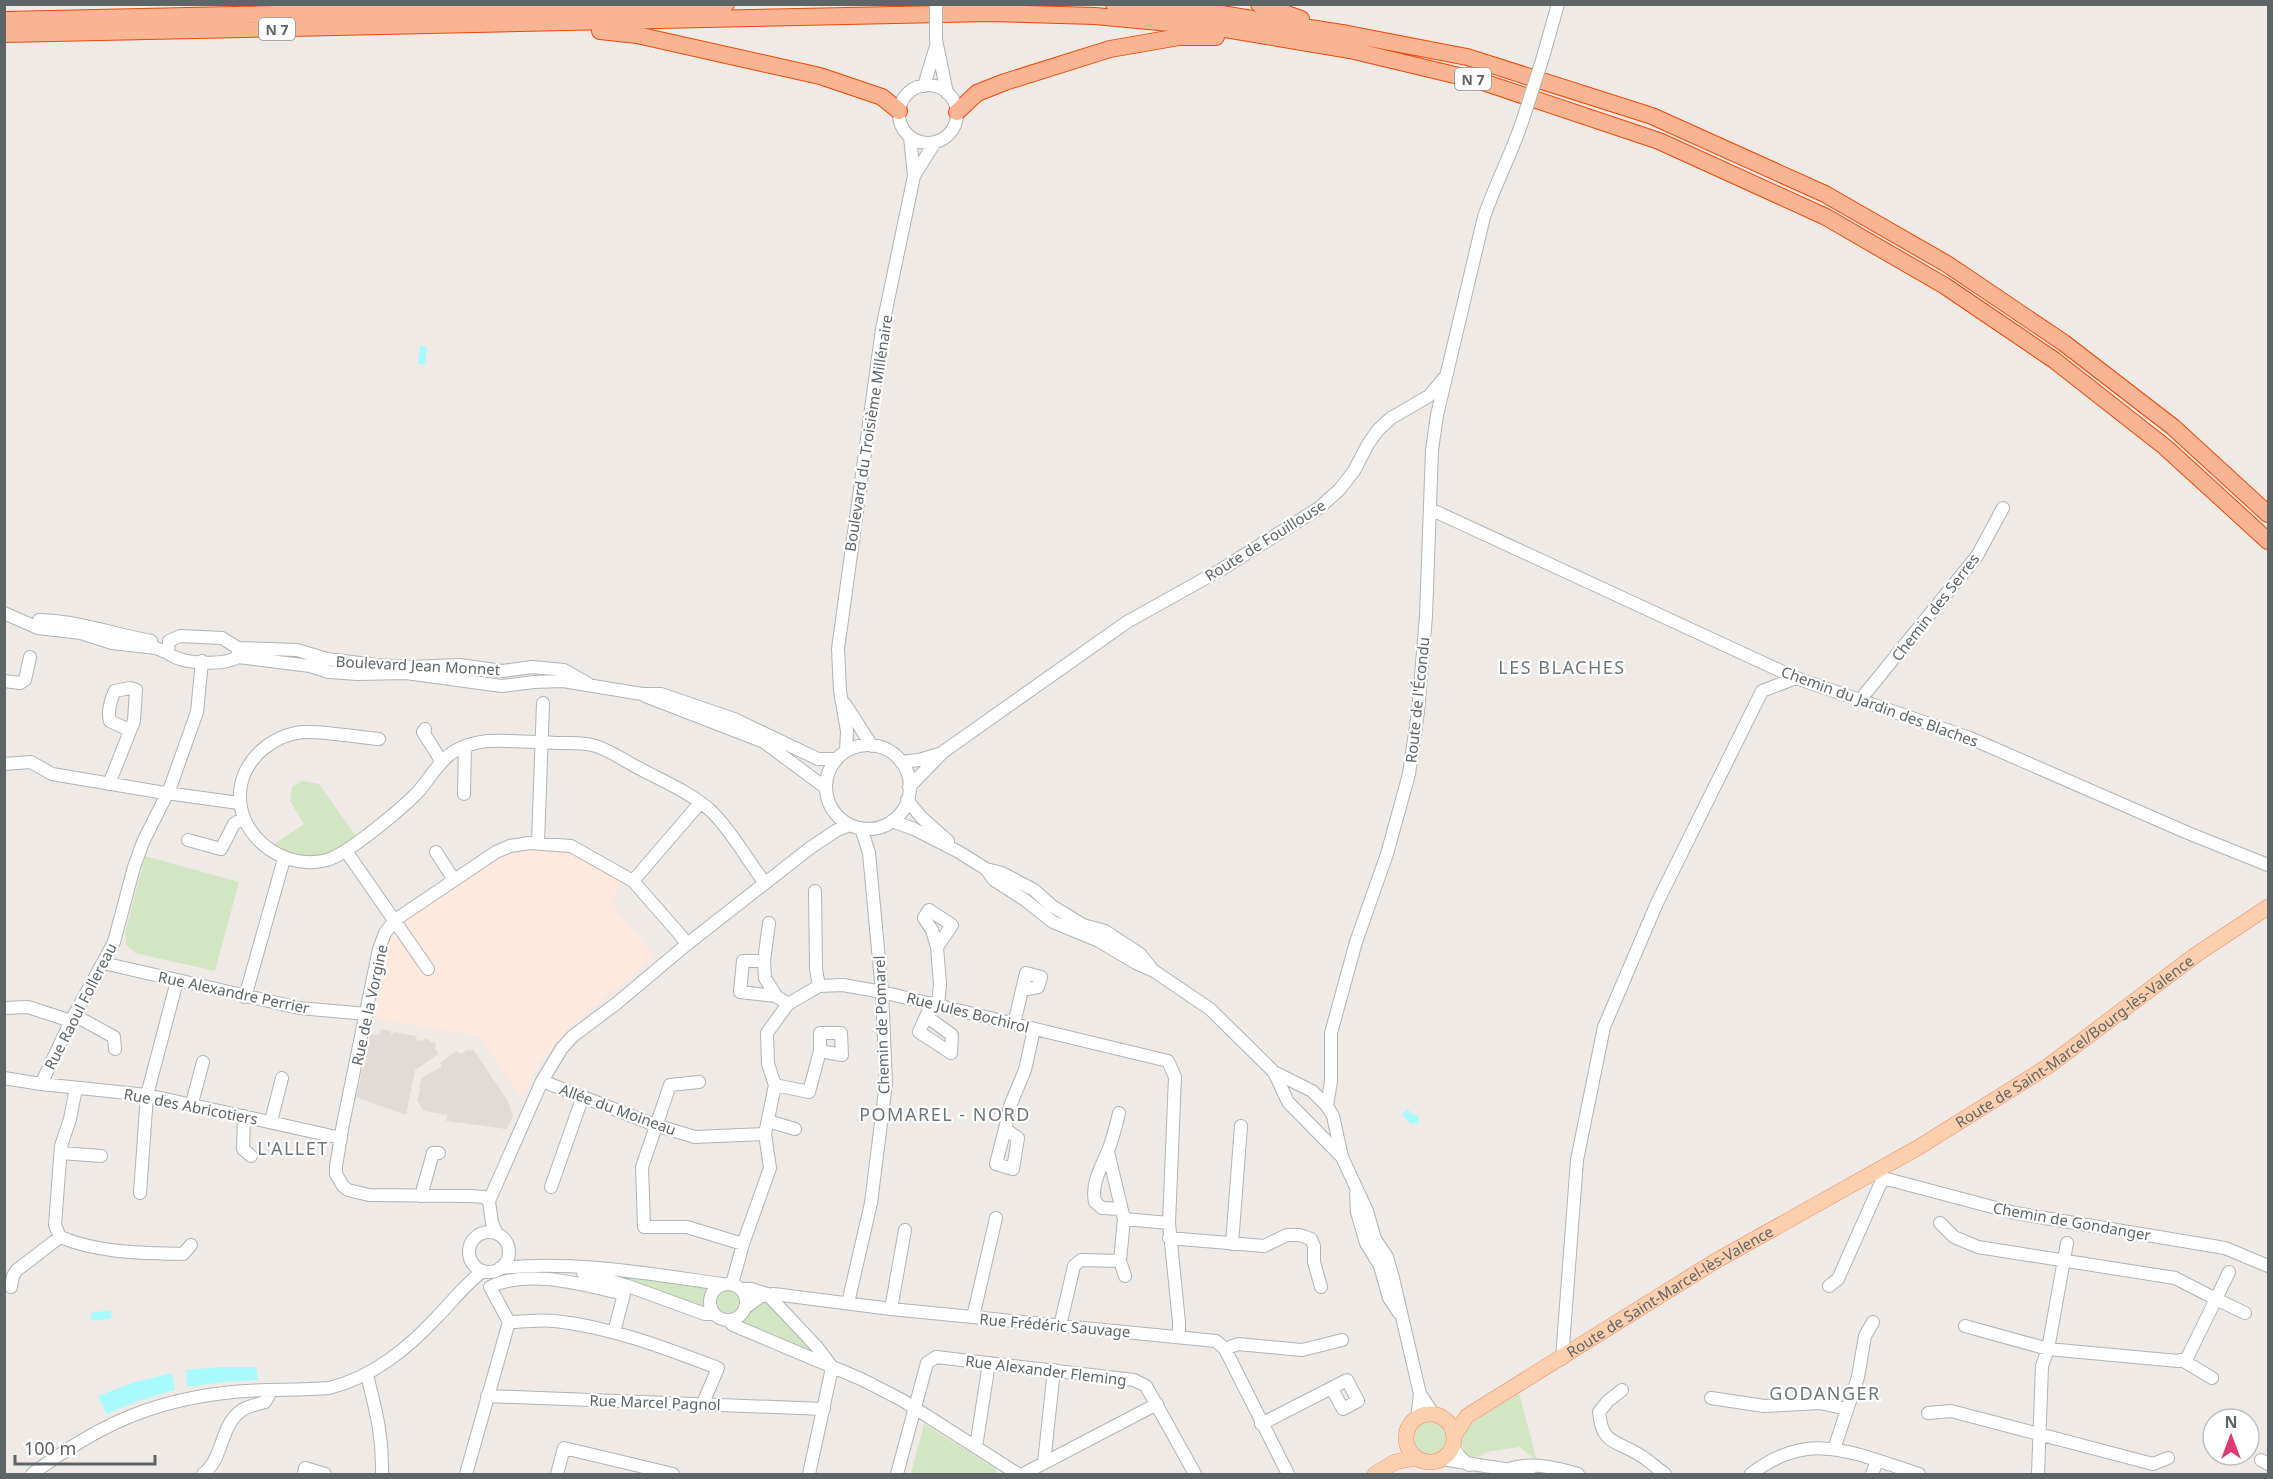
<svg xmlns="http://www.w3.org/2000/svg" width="2273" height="1479" viewBox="0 0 2273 1479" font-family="'Noto Sans',sans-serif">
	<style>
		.commercial { fill: #fde9de }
		.education { fill: #e2dad7 }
		.green { fill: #d2e6c4 }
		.water { fill: #a9fafc }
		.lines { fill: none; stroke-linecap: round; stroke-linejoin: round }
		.minor-casing { stroke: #afb4b5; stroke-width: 14 }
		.major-casing { stroke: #ed8c62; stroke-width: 16 }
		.highway-casing { stroke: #ee4708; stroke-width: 18 }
		.minor { stroke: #fff; stroke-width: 12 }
		.major { stroke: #fcd0ae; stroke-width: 15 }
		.highway { stroke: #f9b593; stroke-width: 16 }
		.minor-bridge-casing { stroke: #afb4b5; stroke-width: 14; stroke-linecap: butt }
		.minor-bridge { stroke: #fff; stroke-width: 12 }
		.labels { text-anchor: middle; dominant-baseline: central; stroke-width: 4.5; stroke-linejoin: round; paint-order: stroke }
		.shield { fill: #fff; stroke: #8e9394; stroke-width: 1.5 }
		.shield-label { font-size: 14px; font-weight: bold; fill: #5e6566 }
		.street-label { font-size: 15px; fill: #5e6566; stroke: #fff }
		.quarter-label { font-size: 18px; letter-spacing: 1.5px; fill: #6f7778; stroke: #fff }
	</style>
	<rect width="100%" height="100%" fill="#efeae6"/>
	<path class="commercial" d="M559,849L569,851L622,881L612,904L655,957L567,1029L539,1064L522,1098L478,1036L370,1018L382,951L387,942L410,917L493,860L519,851Z"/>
	<path class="education" d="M381,1029L391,1031V1034H393L394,1032L417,1036L416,1040L422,1041L427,1038L430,1042L436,1043L435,1049L439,1054L415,1070L406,1115L356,1097L370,1034L379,1035Z
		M469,1049L470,1051L473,1049L508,1101L513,1116L506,1129L446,1121L448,1115L424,1111L417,1100L420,1090L419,1087L421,1080L424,1076L442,1067L440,1063L457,1051L460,1054Z"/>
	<path class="green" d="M302,781L319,784L359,840L307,862L267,849L304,824L290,801L292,787Z
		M145,856L239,882L215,971L135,953L126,945L125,933Z
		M611,1273L709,1286L705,1294V1307L653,1289L610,1277Z
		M714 1303a14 14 0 1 1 28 0a14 14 0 1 1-28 0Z
		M766,1298L813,1347L810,1354L742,1323C743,1310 755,1304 766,1298Z
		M1519,1393L1537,1461L1520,1447L1490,1451L1483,1455L1471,1458C1459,1450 1460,1435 1469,1425Z
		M1411 1438a19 19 0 1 1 38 0a19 19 0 1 1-38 0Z
		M924,1424L996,1469L997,1473L911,1474Z"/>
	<path class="water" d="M420,346L427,347L425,365L418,364Z
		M1407,1109L1414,1115H1418L1419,1123L1411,1124L1402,1115Z
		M110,1310L112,1318L92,1321L91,1313Z
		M221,1367H256L258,1380L223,1382L187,1387L186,1370Z
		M172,1373L175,1390L140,1400L107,1414L98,1396L135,1382Z"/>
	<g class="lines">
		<defs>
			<path id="minor" d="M936,40L947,93
				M1543,57L1558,4
				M899 114a29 29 0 1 1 58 0a29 29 0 1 1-58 0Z
				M924,86L936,46
				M914,176L935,142
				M1430,509L1796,678L1970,738L2188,833L2268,865
				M4,613L38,628L81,633L112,643L156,648L168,653
				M39,620C78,621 113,634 151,641
				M238,648V657C223,666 181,664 168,653L169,641L180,636L222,638L238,648L297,650L327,659L376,665L410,667L460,665L502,671L532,667L564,670L587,683
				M238,657L310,666L329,672L357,674L406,673L502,686L534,682L563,681L642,694H661L734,719L818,759H837
				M4,681L20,683L25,680L30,657
				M645,696L764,742L826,788
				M1860,700L1977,556L2003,508
				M845,704L872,746
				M425,729L423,732L442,762
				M379,739C357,737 324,731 303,732C274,735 247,756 241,785C232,832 281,872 327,860C348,854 401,809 417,793C429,780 438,762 453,752C463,746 476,742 488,741C510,740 533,742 556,743C568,743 580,742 592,745C606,748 620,758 633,765C658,779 689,791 711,811C732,831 747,860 765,883
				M826 787a42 42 0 1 1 84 0a42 42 0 1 1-84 0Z
				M846,751L847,731L840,691L838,649L882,329L914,176L910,137
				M901,762L919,760L939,754
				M4,764L31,762L52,774L159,792L239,803
				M109,784L134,721L136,690L130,688L115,691C111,699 107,712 110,721L129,730
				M909,787L943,752L1127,622L1222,569L1319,508L1339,490L1354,471L1368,444L1378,430L1391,418L1429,396L1445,377
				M464,794L465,746
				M907,800L922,818L948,841
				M892,821L914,829L959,852L986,869L994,880L1025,900L1053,922L1099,941L1136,963L1154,971L1210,1009L1274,1072L1312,1091L1327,1106L1333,1116L1342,1157L1367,1211L1375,1239L1387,1257L1393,1278L1420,1394L1417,1419
				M188,840L221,849L234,824L243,818
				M538,843L543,703
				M346,851L428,969
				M436,852L454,880
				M986,869L1002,873L1034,890L1052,906L1083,925L1105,931L1140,954L1152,969
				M633,881L700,803
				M815,891L816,969L819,986
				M769,923L764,961L765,978L776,996
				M937,947L932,930L924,918L929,910L952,925L937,947L940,984L938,1005
				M764,961H743L740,992L776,996L788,1004
				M103,963L299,1008L367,1014
				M245,997L284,859
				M4,1008L28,1007L71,1021
				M74,1015L114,1037L115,1049
				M927,1017L952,1035L951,1053L919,1032L932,1003
				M1014,1024L1022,990L1038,987L1041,977L1026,973L1022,990
				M1274,1072L1288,1102L1342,1157
				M4,1078L41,1084L147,1095L341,1138
				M542,1081L655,1125L695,1137L765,1134
				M699,1082L670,1085L642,1167L644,1227H687L743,1244
				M41,1084L70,1023L114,942L134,867L143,842L170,788L197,712L202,661
				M775,1085L809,1092L820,1051V1033H841L842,1055L820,1051
				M76,1088L70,1119L61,1146L55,1225L60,1237C99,1253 140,1253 183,1254L191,1245
				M192,1103L203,1062
				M1327,1106L1331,1081V1033L1356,942L1387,854L1409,774L1418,712L1426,616L1432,450L1437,415L1484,217C1496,182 1513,151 1524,116
				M1119,1113C1116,1126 1113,1138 1108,1151C1101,1167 1091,1184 1095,1202L1102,1208L1121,1209
				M244,1116L243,1149L251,1156
				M271,1121L282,1078
				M768,1121L795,1129
				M1005,1129L996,1164L1013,1169L1018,1138L1005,1129L1010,1106L1025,1070L1034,1029
				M1108,1152L1124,1219L1169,1223
				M61,1153L101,1156
				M1878,1170L1883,1178L2015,1213L2225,1248L2268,1266
				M551,1187L583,1096
				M140,1193L147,1095L177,981
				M1356,1193L1357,1212L1366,1243L1380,1266L1389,1298L1399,1313
				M421,1196L433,1153H439
				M489,1201L484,1197L470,1196L369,1195L348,1190L343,1186L336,1174V1166L343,1124L379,949L385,933L395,920L496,852L510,846L529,843L571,846L633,881L682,937L686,945
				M489,1201L542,1081L562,1048L573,1036L617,1003L686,945L810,848L837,830L850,825
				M489,1201L492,1223L497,1234
				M1124,1219L1120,1261L1125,1276
				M1940,1223L1954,1237L1978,1247L2175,1278L2216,1299L2187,1358L2178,1361L2048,1349L1965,1326
				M469 1252a20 20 0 1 1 40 0a20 20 0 1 1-40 0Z
				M1169,1238L1264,1246L1287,1235H1300L1311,1239L1314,1246V1262L1321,1287
				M1232,1244L1241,1126
				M500,1268C572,1260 651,1274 722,1284
				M2229,1272L2216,1299L2245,1313
				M583,1273L628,1286L705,1314H714
				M710 1302a18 18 0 1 1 36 0a18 18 0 1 1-36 0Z
				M732,1284L743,1244L770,1168L765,1134L775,1085L768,1064L767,1033L788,1004L819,986L843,985L882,992L1168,1061L1175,1077L1169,1223L1179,1322V1336
				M1829,1286L1838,1279L1883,1178
				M11,1287L13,1276L17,1270L60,1237
				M741,1289H751L767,1294L817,1347L832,1367
				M848,1303L871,1203L886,1083L882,992L869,853L861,828
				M746,1307L761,1296L774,1294L891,1309L1216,1341L1225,1349L1288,1474
				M891,1309L905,1230
				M973,1317L996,1218
				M729,1321L733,1325L861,1379L902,1400L1018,1474
				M509,1322C524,1322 540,1319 555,1321C611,1327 665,1348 718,1368L703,1403
				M509,1322L490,1287C528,1268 584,1285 624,1294L614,1332
				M1060,1326L1074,1266L1081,1260L1120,1261
				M1225,1349L1238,1344L1302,1350L1342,1340
				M1562,1359L1577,1160L1604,1027L1657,903L1762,691L1796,678
				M2182,1360L2212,1378
				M367,1375C376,1411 383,1436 382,1474
				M1622,1390L1608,1401L1599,1412C1602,1445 1616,1440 1638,1454C1648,1459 1656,1468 1665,1474
				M1420,1394L1434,1415
				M487,1396L824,1409
				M1711,1398L1764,1406L1820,1403L1847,1409
				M1928,1413L1951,1411L2153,1464L2168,1458
				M1261,1424L1347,1380L1358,1401L1343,1409L1332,1389
				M976,1447L989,1363
				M1453,1447L1460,1457L1469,1465
				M1834,1449L1858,1377L1865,1336L1873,1322
				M1443,1459C1471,1465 1501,1467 1529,1474
				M2261,1460L2268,1464
				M1044,1463L1054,1370
				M1512,1468C1533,1462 1557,1468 1578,1474
				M32,1474C93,1429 146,1402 224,1393C259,1388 294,1391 329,1388C373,1377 407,1349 437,1317C453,1301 465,1284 483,1271
				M203,1474C224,1459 219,1426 242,1410C248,1406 258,1404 265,1402L272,1390
				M304,1474L305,1468L325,1474
				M466,1474L509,1322
				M557,1474L564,1448L673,1474
				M809,1474L832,1368
				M897,1474L927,1363L936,1357L1134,1380L1146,1386L1195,1474
				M1023,1474L1157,1404
				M1751,1474C1810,1428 1855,1454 1919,1474
				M1872,1474L1877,1461
				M2038,1474L2042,1366L2048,1349L2067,1243"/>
			<g id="major">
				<circle cx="1430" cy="1438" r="24"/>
				<path id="s1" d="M1454,1436L1467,1416L1714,1262L1919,1147L2047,1067L2197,954L2268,907"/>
				<path d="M1375,1474L1395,1462L1416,1458"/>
			</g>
			<path id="highway" d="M1114,4L1215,13L1348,34L1467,57L1652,116L1825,194L1947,264L2064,343L2173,427L2268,514
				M1259,4L1301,19
				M4,20L726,4
				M600,31L637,35L820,76L882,97L899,111
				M4,34L991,13L1095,16L1213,27L1350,50L1480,81L1659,141L1826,217L1945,286L2054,360L2165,447L2268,541
				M957,112L977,93L1005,82L1110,49L1179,37H1216"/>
		</defs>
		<use href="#minor" class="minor-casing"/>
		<use href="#major" class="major-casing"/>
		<use href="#highway" class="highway-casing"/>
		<use href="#minor" class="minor"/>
		<use href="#major" class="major"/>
		<use href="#highway" class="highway"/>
		<defs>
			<path id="minor-bridge" d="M936,4V40
				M1524,116L1543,57"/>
		</defs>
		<use href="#minor-bridge" class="minor-bridge-casing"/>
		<use href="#minor-bridge" class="minor-bridge"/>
	</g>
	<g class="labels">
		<g class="shield">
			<rect x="259" y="18" width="36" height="22" rx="4.5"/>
			<rect x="1455" y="68" width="36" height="22" rx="4.5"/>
		</g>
		<g class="shield-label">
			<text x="277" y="29">N 7</text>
			<text x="1473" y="79">N 7</text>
		</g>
		<g class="street-label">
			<text transform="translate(868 433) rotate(-81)">Boulevard du Troisième Millénaire</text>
			<text transform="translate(1265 540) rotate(-32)">Route de Fouillouse</text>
			<text transform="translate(1935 607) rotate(-52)">Chemin des Serres</text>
			<text transform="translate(418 665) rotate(3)">Boulevard Jean Monnet</text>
			<text transform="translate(1417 700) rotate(-84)">Route de l'Écondu</text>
			<text transform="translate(1880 706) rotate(20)">Chemin du Jardin des Blaches</text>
			<text transform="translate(234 992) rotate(12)">Rue Alexandre Perrier</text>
			<text transform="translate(369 1005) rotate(-78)">Rue de la Vorgine</text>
			<text transform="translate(80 1006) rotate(-63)">Rue Raoul Follereau</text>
			<text transform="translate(968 1012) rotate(14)">Rue Jules Bochirol</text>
			<text transform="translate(881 1025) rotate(-92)">Chemin de Pomarel</text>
			<text stroke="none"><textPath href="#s1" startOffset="738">Route de Saint-Marcel/Bourg-lès-Valence</textPath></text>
			<text transform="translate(191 1106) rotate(11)">Rue des Abricotiers</text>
			<text transform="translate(618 1109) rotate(20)">Allée du Moineau</text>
			<text transform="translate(2072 1221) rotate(10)">Chemin de Gondanger</text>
			<text stroke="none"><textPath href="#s1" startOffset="262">Route de Saint-Marcel-lès-Valence</textPath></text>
			<text transform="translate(1055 1325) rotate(5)">Rue Frédéric Sauvage</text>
			<text transform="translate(1046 1370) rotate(7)">Rue Alexander Fleming</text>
			<text transform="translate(655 1402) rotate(2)">Rue Marcel Pagnol</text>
		</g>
		<g class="quarter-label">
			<text x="1562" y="667">LES BLACHES</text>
			<text x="945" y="1114">POMAREL - NORD</text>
			<text x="293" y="1148">L'ALLET</text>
			<text x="1825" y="1393">GODANGER</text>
		</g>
	</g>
	<rect width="2273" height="1479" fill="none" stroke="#5e6566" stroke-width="12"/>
	<g transform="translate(2231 1437)"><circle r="28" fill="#ffffff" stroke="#bfc1c2" stroke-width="1.5"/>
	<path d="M0-4.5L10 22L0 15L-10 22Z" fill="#e43871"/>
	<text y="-9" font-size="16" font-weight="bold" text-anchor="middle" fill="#5e6566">N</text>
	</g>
	<path d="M15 1455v9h140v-9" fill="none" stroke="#5e6566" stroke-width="3"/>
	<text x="24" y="1455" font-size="18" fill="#5e6566" stroke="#ffffff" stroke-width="4.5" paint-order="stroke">100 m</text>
</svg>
